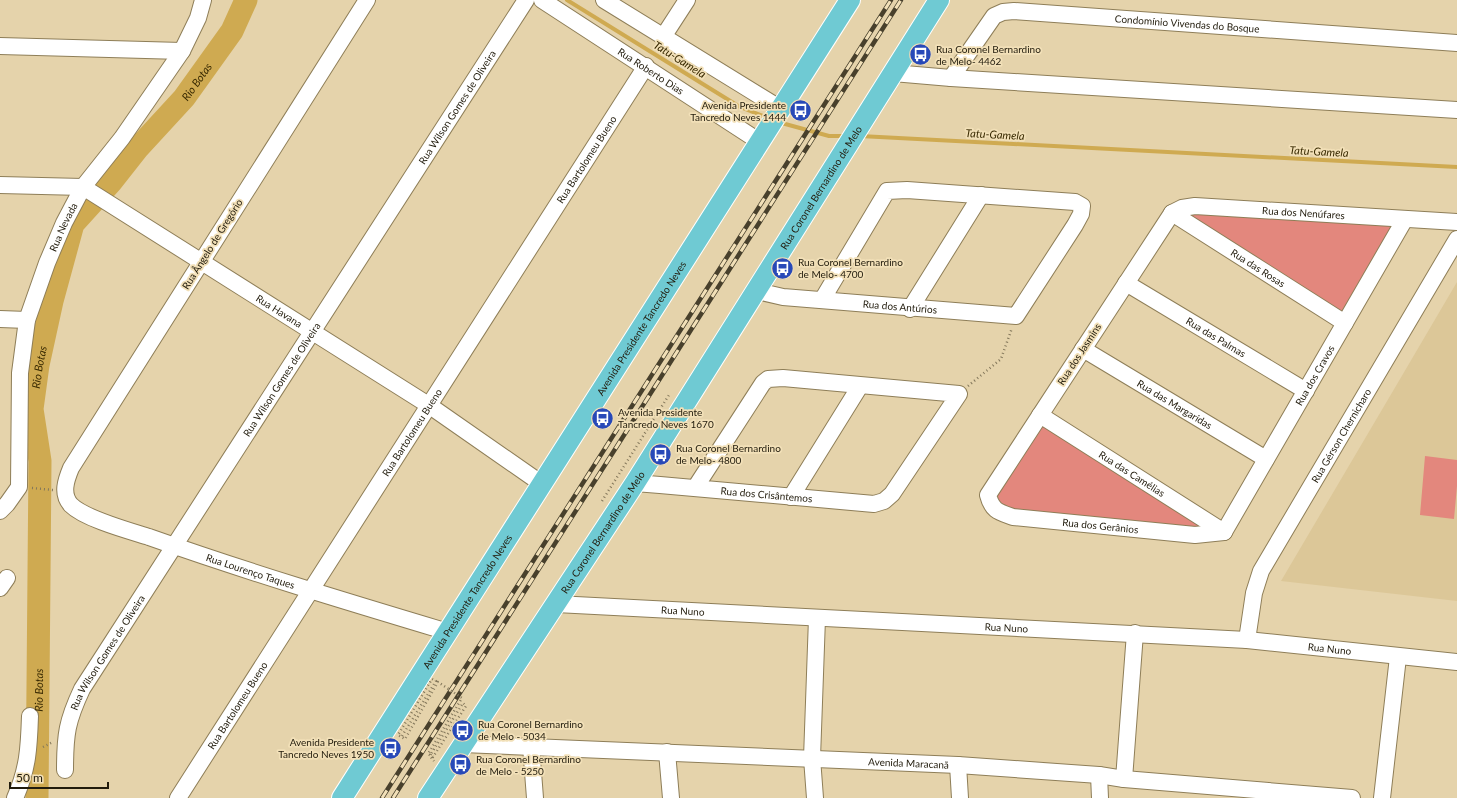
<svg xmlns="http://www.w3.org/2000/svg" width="1457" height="798" viewBox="0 0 1457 798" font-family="Lato,sans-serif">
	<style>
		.built { fill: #dcc798 }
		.green { fill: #e3877d }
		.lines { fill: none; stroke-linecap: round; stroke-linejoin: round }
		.stream { stroke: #cfaa51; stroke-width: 4 }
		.river { stroke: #cfaa51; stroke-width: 23 }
		.minor-casing { stroke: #8e7e58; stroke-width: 18 }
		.major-casing { stroke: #fff; stroke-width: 22 }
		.path { stroke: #83775b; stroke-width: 2.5; stroke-dasharray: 1 3; stroke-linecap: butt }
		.minor { stroke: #fff; stroke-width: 16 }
		.major { stroke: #6fcad3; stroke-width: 20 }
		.rail-casing { stroke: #48402c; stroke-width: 4.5 }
		.rail { stroke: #f2e0b8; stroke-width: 3; stroke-dasharray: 9; stroke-linecap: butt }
		.path-bridge { stroke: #83775b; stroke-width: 2.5; stroke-dasharray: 1 3; stroke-linecap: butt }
		.labels { text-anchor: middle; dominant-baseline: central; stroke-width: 3.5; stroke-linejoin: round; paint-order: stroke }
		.street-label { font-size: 10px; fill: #211b0c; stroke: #f2e0b8 }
		.poi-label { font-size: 10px; fill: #211b0c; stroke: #f2e0b8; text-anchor: start }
		.water-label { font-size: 11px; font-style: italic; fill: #392a02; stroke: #f2e0b8 }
	</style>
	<rect width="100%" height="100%" fill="#e5d3ab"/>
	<path class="built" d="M1457,282V601L1281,581L1393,391Z"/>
	<path class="green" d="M1182,211L1401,222L1344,317Z
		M1040,418L1217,534L1015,513L988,495Z
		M1425,456L1457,460V486L1454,519L1420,515Z"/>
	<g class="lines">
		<path class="stream" d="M567,0L740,107L768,118
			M778,122L829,136H845
			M860,136L1457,167"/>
		<path class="river" id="s1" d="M37,798L40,461L32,409L38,365L52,301L73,224L112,181L138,148L184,98L232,31L246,0"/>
		<defs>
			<g id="minor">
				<path id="s2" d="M367,0L71,468C66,480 61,494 71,505C85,519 130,531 149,537C248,572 348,602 448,632"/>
				<path id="s3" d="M542,0L760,142"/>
				<path d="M604,0L781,109"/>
				<path d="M663,37L687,0"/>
				<path d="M0,46L182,51"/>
				<path d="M893,73L951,78L1457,110"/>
				<path id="s4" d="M951,78L994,16L1003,12L1014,11L1457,43"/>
				<path id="s5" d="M0,185L83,187L430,406L542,484"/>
				<path id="s6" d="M1172,213L988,495C992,511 999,512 1013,517L1195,535L1224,532"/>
				<path id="s7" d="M1172,213L1182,208L1195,206L1457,222"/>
				<path id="s8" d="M1172,213L1345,323"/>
				<path id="s9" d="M1126,283L1306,391"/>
				<path id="s10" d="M757,291L783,297L1016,316L1075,225L1081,214L1082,206L1075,202L907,190L887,191L822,300"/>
				<path d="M910,309L981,195"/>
				<path d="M0,319L27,320"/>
				<path id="s11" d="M1083,349L1266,459"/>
				<path id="s12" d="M1040,415L1224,532"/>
				<path id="s13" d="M635,483L660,485L874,504L884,501L892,494L959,394L783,378L768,379L763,383L695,488"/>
				<path d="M791,497L860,386"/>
				<path id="s14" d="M0,511L7,504L19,487L20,373L27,320L47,263L64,223L83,187L122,138L182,51L198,18L203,0"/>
				<path id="s15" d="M1224,532L1405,219"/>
				<path d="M0,588L7,578"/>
				<path id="s16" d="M556,604L1247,640L1457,662"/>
				<path id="s17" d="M1247,640L1254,593L1261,571L1457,239"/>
				<path id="s18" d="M463,744L958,765L1099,775L1124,779L1352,798"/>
				<path d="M531,746L535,798"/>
				<path d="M667,752L671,798"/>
				<path d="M958,765L960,798"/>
				<path id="s19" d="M65,770C65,734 67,721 82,689L526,0"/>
				<path d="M1099,775L1100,798"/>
				<path d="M1124,779L1135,633"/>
				<path d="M15,798C28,769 29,747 30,716"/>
				<path id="s20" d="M178,798L646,66"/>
				<path d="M815,798L812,758L817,618"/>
				<path d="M1382,798L1398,657"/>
			</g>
			<g id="major">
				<path id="s21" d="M342,798L850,0"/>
				<path id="s22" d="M428,798L635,483L939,0"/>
			</g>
		</defs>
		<use href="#minor" class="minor-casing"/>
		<use href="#major" class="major-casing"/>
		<path class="path" d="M968,386L1001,359L1012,328
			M32,488L53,490
			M602,501L669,395
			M43,747L53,742
			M431,754L430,756L434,761"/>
		<use href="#minor" class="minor"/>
		<use href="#major" class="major"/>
		<defs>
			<path id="rail" d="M382,798L891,0
				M393,798L901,0"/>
		</defs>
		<use href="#rail" class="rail-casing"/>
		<use href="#rail" class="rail"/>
		<path class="path-bridge" d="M402,736L436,681L432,679L398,735L405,739L438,682L462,698L428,754L433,757L466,706L463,703L431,754"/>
	</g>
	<defs>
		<symbol id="bus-disc" viewBox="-11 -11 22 22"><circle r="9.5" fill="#2849b8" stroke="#f2e0b8"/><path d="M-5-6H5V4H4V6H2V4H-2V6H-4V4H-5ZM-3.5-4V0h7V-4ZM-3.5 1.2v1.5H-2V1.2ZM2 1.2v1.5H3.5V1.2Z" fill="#fff"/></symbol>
	</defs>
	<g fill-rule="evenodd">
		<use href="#bus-disc" x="908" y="42" width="25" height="25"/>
		<use href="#bus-disc" x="788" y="98" width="25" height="25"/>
		<use href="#bus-disc" x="770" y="256" width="25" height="25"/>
		<use href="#bus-disc" x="590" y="406" width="25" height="25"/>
		<use href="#bus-disc" x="648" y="442" width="25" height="25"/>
		<use href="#bus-disc" x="450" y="718" width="25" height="25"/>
		<use href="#bus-disc" x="378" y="736" width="25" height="25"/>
		<use href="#bus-disc" x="448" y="752" width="25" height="25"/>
	</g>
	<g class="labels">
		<g class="street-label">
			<text stroke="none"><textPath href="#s4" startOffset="270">Condomínio Vivendas do Bosque</textPath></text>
			<text stroke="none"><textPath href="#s3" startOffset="130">Rua Roberto Dias</textPath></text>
			<text stroke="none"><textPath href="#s19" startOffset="776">Rua Wilson Gomes de Oliveira</textPath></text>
			<text stroke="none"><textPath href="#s20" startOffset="758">Rua Bartolomeu Bueno</textPath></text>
			<text stroke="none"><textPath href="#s22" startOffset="726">Rua Coronel Bernardino de Melo</textPath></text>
			<text stroke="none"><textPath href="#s7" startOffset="133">Rua dos Nenúfares</textPath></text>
			<text stroke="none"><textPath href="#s14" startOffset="298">Rua Nevada</textPath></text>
			<text transform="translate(212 244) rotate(-58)">Rua Ângelo de Gregório</text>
			<text stroke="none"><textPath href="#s8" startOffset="102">Rua das Rosas</textPath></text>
			<text stroke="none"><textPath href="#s10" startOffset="144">Rua dos Antúrios</textPath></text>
			<text stroke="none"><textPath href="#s5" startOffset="315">Rua Havana</textPath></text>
			<text stroke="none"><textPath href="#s21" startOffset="557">Avenida Presidente Tancredo Neves</textPath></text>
			<text stroke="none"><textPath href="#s9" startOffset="105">Rua das Palmas</textPath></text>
			<text transform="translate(1079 354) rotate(-57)">Rua dos Jasmins</text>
			<text stroke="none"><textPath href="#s15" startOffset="181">Rua dos Cravos</textPath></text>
			<text stroke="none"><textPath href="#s19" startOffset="452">Rua Wilson Gomes de Oliveira</textPath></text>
			<text stroke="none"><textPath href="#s11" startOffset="107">Rua das Margaridas</textPath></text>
			<text stroke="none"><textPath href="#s20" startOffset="434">Rua Bartolomeu Bueno</textPath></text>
			<text stroke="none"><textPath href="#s17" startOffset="228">Rua Gérson Chernicharo</textPath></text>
			<text stroke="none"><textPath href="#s12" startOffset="109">Rua das Camélias</textPath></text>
			<text stroke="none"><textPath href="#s13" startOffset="132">Rua dos Crisântemos</textPath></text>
			<text stroke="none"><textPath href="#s6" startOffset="460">Rua dos Gerânios</textPath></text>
			<text stroke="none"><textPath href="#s22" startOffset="318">Rua Coronel Bernardino de Melo</textPath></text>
			<text stroke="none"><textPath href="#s2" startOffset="785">Rua Lourenço Taques</textPath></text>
			<text stroke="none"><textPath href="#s21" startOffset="233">Avenida Presidente Tancredo Neves</textPath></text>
			<text stroke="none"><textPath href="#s16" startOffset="127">Rua Nuno</textPath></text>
			<text stroke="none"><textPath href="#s16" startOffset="451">Rua Nuno</textPath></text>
			<text stroke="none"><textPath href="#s16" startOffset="775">Rua Nuno</textPath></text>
			<text stroke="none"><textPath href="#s19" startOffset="128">Rua Wilson Gomes de Oliveira</textPath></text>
			<text stroke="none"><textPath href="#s20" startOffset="110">Rua Bartolomeu Bueno</textPath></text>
			<text stroke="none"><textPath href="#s18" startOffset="446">Avenida Maracanã</textPath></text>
		</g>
		<g class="poi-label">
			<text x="936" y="49">Rua Coronel Bernardino<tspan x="936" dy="12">de Melo- 4462</tspan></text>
			<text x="786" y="105" text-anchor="end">Avenida Presidente<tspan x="786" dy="12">Tancredo Neves 1444</tspan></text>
			<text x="798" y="262">Rua Coronel Bernardino<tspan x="798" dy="12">de Melo- 4700</tspan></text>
			<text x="618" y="412">Avenida Presidente<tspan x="618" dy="12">Tancredo Neves 1670</tspan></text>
			<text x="676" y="448">Rua Coronel Bernardino<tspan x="676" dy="12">de Melo- 4800</tspan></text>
			<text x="478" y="724">Rua Coronel Bernardino<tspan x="478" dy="12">de Melo - 5034</tspan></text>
			<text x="374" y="742" text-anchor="end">Avenida Presidente<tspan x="374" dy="12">Tancredo Neves 1950</tspan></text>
			<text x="476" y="759">Rua Coronel Bernardino<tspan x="476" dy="12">de Melo - 5250</tspan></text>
		</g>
		<g class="water-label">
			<text transform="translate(680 59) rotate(32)">Tatu-Gamela</text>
			<text stroke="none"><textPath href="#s1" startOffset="768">Rio Botas</textPath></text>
			<text transform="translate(995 134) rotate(3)">Tatu-Gamela</text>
			<text transform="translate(1319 151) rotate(3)">Tatu-Gamela</text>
			<text stroke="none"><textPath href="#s1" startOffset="432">Rio Botas</textPath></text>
			<text stroke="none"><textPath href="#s1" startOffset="108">Rio Botas</textPath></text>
		</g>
	</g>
	<path d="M10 782v6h98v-6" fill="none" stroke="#211b0c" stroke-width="2"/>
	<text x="16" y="782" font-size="12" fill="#211b0c" stroke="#f2e0b8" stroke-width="3" paint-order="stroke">50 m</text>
</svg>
